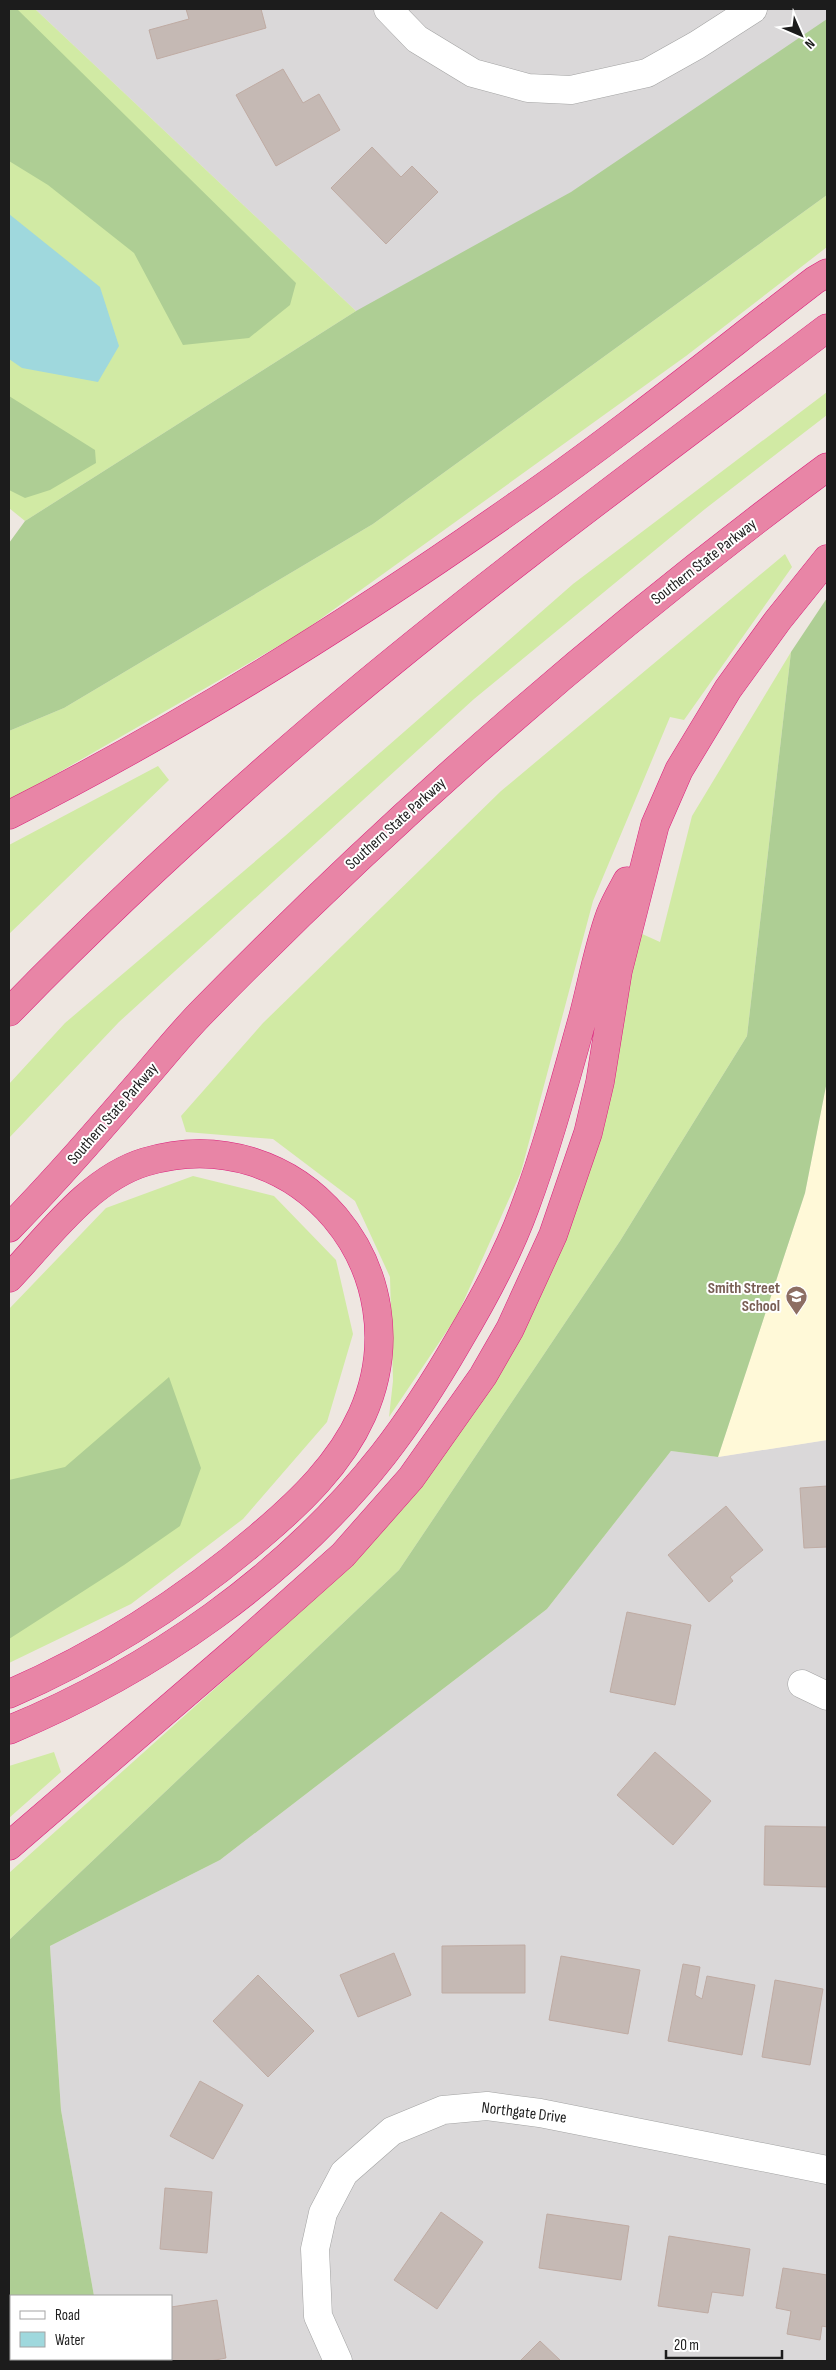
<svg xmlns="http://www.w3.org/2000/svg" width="836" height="2370" viewBox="0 0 836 2370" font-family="'Sofia Sans Condensed',sans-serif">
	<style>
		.residential { fill: #dad8d9 }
		.education { fill: #fff9d8 }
		.grass { fill: #d1eaa4 }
		.forest { fill: #aece94 }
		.water { fill: #9fd8dd }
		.building { fill: #c5b9b4; stroke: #bfaba3 }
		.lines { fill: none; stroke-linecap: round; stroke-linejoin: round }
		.minor-casing { stroke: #a3a3a3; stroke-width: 29 }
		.highway-casing { stroke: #da1f7b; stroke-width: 29 }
		.minor { stroke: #fff; stroke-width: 28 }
		.highway { stroke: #e885a6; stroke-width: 28 }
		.labels { text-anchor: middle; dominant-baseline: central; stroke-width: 4; stroke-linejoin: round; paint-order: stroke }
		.street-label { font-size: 16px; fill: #1c1c1c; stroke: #fff }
		.education-label { font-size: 16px; font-weight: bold; fill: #785e54; stroke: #fff; text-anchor: end }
	</style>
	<rect width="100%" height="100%" fill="#eee7e1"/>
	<path class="residential" d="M35,9H827V29L396,304L356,311Z
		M827,1440V2361H106V2359H171V2296H94L61,2110L50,1946L220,1860L547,1609L671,1451L718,1457Z"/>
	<path class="education" d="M827,1081V1440L718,1457L805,1193Z"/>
	<path class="grass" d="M9,9H35L356,311L25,521L9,508Z
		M827,195V247L686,356L301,633L9,801V731L64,708L373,524Z
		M827,392V415L705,509L474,699L119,1022L9,1138V1084L65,1023L285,836L573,584Z
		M785,554L792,567L684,720L670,717L593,901L521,1172L457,1316L389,1417L393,1381L390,1277L355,1201L273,1139L186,1132L181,1116L263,1023L501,791Z
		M791,652L747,1036L620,1241L399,1570L9,1940V1873L277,1633L419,1488L547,1281L604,1106L640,933L660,942L692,816Z
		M158,766L169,780L9,934V845Z
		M193,1176L274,1196L336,1260L353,1334L327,1422L243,1519L131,1604L9,1663V1309L106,1208Z
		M54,1752L61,1772L9,1818V1766Z"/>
	<path class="forest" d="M9,9H17L296,283L290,305L249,338L183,345L134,253L48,185L9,161Z
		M827,19V195L373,524L64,708L9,731V543L25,521L356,311L571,192Z
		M9,396L95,450L96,463L50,490L25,498L9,490Z
		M827,598V1081L805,1193L718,1457L671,1451L547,1609L220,1860L50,1946L61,2110L94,2296H11V2359H106V2361H9V1940L399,1570L620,1241L747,1036L791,652Z
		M169,1377L201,1468L180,1526L124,1565L9,1639V1480L65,1467Z"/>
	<path class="water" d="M9,214L100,287L119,346L98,382L22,368L9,359Z"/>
	<path class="building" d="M186,9H261L266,28L157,59L149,30L189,19Z
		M283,69L303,103L319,94L340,130L276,166L236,95Z
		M372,147L401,177L412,166L438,192L386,244L331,188Z
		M827,1486V1547L804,1548L800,1488Z
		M726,1506L763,1550L730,1577L733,1581L709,1602L668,1555Z
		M627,1612L691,1625L675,1705L610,1692Z
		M655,1752L711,1801L673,1845L617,1795Z
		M765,1826L827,1827V1887L764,1885Z
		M525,1945V1993H442V1946Z
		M394,1953L411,1995L358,2017L340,1975Z
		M561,1956L640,1970L628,2034L549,2020Z
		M683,1964L700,1967L695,1995L702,1999L707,1976L755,1985L742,2055L668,2041Z
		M258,1975L314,2031L268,2077L213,2021Z
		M775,1980L823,1989L810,2065L762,2057Z
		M200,2081L243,2105L213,2159L170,2136Z
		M165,2188L212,2192L207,2253L160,2249Z
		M441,2212L483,2242L437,2309L394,2280Z
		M547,2214L629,2226L621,2280L539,2268Z
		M669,2236L750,2249L743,2296L712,2292L708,2313L658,2306Z
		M783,2268L827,2275V2327L822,2326L820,2340L787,2334L791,2311L776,2308Z
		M217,2300L226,2358L210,2361H153V2359H171V2307Z
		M540,2341L561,2361H520Z"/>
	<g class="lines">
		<defs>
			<path id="minor" d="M388,9L417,39L473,73L528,88L571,90L647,73L697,45L753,9
				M802,1684L827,1696
				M338,2361L318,2316L315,2249L323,2213L344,2173L392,2131L443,2110L487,2106L540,2113L827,2170"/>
			<path id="highway" d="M9,815C185,726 354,620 516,506C619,435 716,356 815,280L827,273
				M9,1012C110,908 217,810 327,716C488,580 659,455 827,328
				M9,1228C56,1180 100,1129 144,1078C164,1055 183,1031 204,1010C397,813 605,631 827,467
				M9,1278C48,1237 89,1179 145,1162C299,1116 426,1272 362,1415C340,1464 300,1502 260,1536C184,1601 101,1654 9,1694
				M9,1730C151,1671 287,1577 383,1455C411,1419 436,1380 459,1340C484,1298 508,1254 525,1207C548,1145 565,1081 583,1017C592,983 598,948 610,915C614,904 621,892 627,881
				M9,1846L241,1646L343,1555L411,1478L483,1376L510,1329L553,1235L588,1133L600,1082L618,971L655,825L679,770L728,689L778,620L827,559"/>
		</defs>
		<use href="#minor" class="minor-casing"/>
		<use href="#highway" class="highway-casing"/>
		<use href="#minor" class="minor"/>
		<use href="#highway" class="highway"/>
	</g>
	<defs>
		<symbol id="school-pin" viewBox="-11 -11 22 30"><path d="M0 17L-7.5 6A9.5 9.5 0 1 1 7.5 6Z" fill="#8d6e63" stroke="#fff"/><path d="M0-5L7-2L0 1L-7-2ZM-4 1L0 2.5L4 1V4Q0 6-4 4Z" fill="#fff"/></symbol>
	</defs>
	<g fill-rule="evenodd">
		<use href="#school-pin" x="784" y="1284" width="25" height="34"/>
	</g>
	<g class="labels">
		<g class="street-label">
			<text transform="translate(704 562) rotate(-38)">Southern State Parkway</text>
			<text transform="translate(396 824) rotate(-42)">Southern State Parkway</text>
			<text transform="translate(113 1114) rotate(-49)">Southern State Parkway</text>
			<text transform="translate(524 2113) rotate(7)">Northgate Drive</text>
		</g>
		<g class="education-label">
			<text x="780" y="1288">Smith Street<tspan x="780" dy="18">School</tspan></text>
		</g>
	</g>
	<rect width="836" height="2370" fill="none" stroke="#1c1c1c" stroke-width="20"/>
	<rect x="10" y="2295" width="162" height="65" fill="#ffffff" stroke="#a4a4a4"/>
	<rect x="20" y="2311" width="25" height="8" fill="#ffffff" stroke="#a4a4a4"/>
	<text x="55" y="2320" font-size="15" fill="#1c1c1c">Road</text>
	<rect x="20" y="2332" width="25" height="15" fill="#9fd8dd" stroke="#a4a4a4"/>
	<text x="55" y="2345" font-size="15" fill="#1c1c1c">Water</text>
	<g transform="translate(801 35) rotate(135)" stroke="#ffffff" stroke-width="4" paint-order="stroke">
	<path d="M0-4L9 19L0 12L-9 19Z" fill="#1c1c1c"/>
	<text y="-8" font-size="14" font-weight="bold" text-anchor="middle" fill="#1c1c1c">N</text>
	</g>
	<path d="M666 2350v8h116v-8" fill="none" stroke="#1c1c1c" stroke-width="2.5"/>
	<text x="674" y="2350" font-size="15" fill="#1c1c1c" stroke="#ffffff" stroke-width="4" paint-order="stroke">20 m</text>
</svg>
